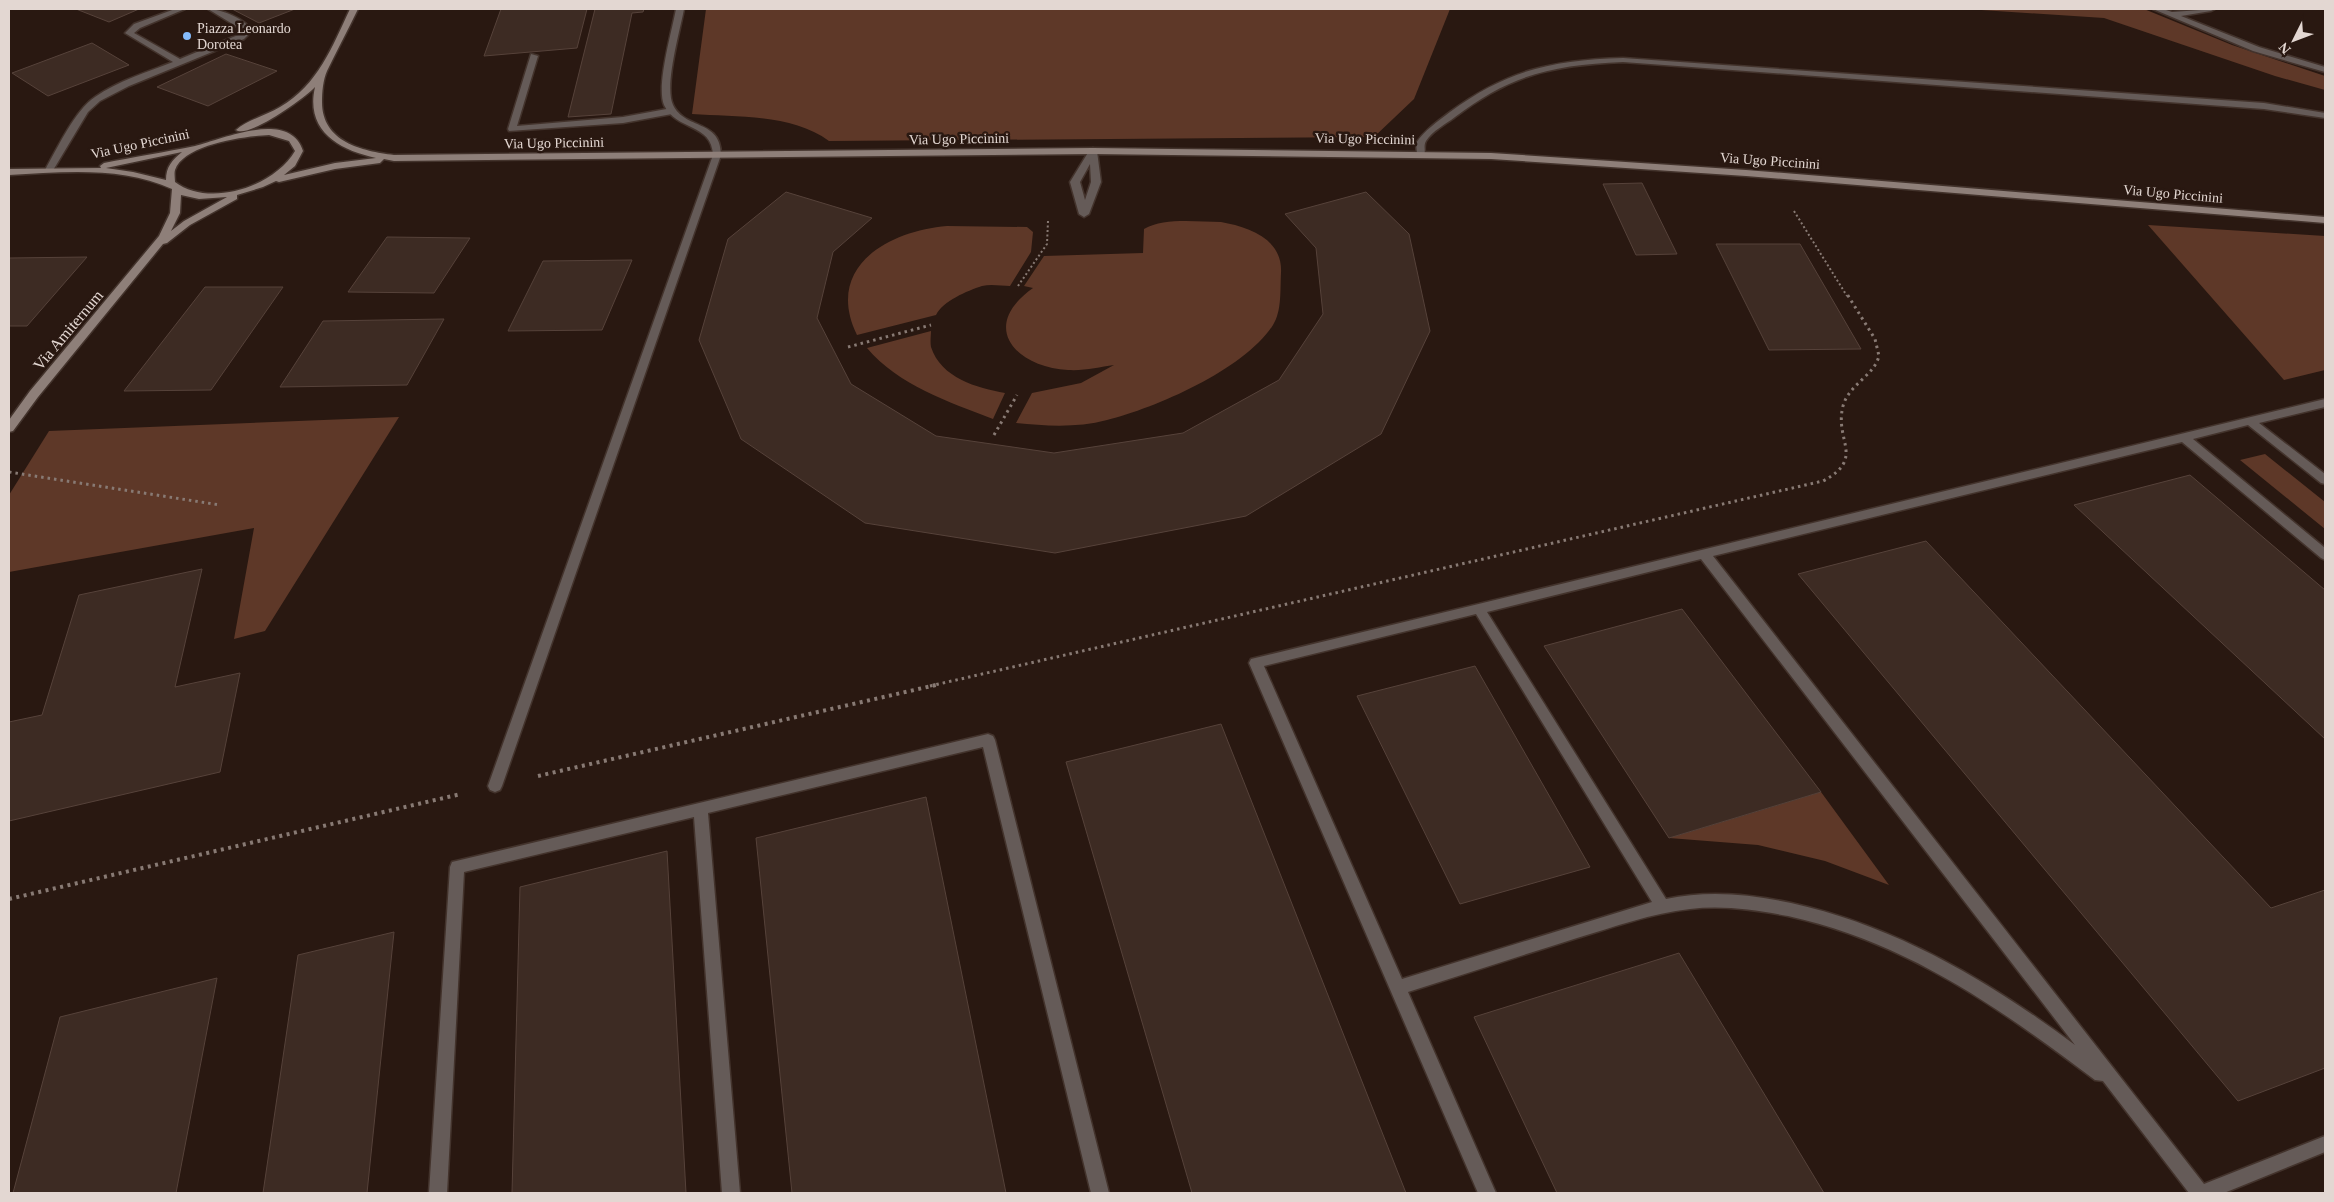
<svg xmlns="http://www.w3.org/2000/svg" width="2334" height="1202" viewBox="0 0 2334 1202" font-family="'Times New Roman',serif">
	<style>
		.green { fill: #5e3828 }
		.building { fill: #3d2b23; stroke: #56423a }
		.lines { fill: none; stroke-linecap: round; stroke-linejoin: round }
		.lane-casing { stroke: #43332c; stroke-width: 3 }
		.street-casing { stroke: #43332c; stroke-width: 3 }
		.secondary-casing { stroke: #43332c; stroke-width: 3 }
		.path-far2 { stroke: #887a74; stroke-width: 2; stroke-dasharray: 2 2.5; stroke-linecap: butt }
		.path-far1 { stroke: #887a74; stroke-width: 3; stroke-dasharray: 2.5 4; stroke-linecap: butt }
		.path { stroke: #887a74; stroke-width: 4; stroke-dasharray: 3 4.5; stroke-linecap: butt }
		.lane { fill: #655b58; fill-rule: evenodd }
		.street { fill: #655b58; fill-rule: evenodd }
		.secondary { fill: #8e7f79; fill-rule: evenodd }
		.poi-dot { fill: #85bbfb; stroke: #291811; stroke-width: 2 }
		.labels { text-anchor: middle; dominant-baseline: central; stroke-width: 5; stroke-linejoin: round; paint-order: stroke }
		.far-poi-label { font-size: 14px; fill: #e3d7d2; stroke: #291811; text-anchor: start }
		.far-street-label { font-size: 14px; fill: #e3d7d2; stroke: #291811 }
		.street-label { font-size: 16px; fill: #e3d7d2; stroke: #291811 }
	</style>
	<rect width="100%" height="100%" fill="#291811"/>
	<path class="green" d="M706,9H1450L1414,99L1374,137L829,141C792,114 737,117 692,114Z
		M1966,9H2144L2232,45L2325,76V90L2275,76L2104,18Z
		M1221,222C1249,227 1283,239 1281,273C1280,290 1282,311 1273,325C1245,369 1156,408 1107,420C1077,428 1046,426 1016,423L1032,393L1081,383L1114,365C1099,367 1085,371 1068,370C1016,367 978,327 1033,288L1024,286L1044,256L1143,253L1144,229C1165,217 1198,222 1221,222Z
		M2148,225L2325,236V370L2284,380Z
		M947,226L1027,227L1033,232L1031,252L1010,286C1002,286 991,284 982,286C967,291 943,301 936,315L857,335C824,267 888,231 947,226Z
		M931,331C931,335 930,342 931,347C941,378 977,388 1005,393L993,419C949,402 898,385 867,348Z
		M399,417L265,631L234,639L254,528L9,572V495L49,431Z
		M2265,454L2325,502V529L2240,460Z
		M1821,792L1889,885L1825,861L1758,845L1669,838Z"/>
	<path class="building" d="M76,9H139L109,22Z
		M232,9H295L259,23Z
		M501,9H587L577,48L484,56Z
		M595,9H644L643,12L632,13L611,114L568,117Z
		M92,43L129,65L48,96L12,73Z
		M226,54L277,71L208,106L157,87Z
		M1642,183L1677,254L1636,255L1603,184Z
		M786,192L872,218L833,252L817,318L851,384L936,436L1054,453L1183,433L1279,380L1323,314L1316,248L1285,214L1366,192L1409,234L1430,331L1381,434L1246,516L1055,553L865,523L741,439L699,340L728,239Z
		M387,237L470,238L434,293L348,292Z
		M1716,244H1800L1861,349L1769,350Z
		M87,257L27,326H9V258Z
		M632,260L602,330L508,331L543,261Z
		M205,287H283L211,390L124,391Z
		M444,319L407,385L280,387L323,321Z
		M2190,475L2325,590V739L2074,505Z
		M1926,541L2271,908L2325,890V1068L2238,1101L1798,574Z
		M202,569L175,687L240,673L220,772L9,821V722L42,715L79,595Z
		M1682,609L1821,792L1669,838L1544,646Z
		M1475,666L1590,867L1460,904L1357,696Z
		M1221,724L1406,1193H1192L1066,762Z
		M926,797L1006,1193H792L756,838Z
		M667,851L686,1193H512L520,887Z
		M394,932L367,1193H263L298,955Z
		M1679,953L1824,1193H1557L1474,1017Z
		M217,978L176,1193H13L60,1017Z"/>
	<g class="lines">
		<defs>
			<path id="lane" d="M676,9H684C680,31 664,86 673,105C685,130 721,119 721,155L502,786L500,790L495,792L490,790L488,786L713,155C712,123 676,131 664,105C656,86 672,31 676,9Z
				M1623,58L2264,103L2325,113V118L2264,109L1623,62C1554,65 1511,74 1455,117C1446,124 1432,131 1426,141C1423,146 1426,151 1424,156L1417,154L1416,143C1425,130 1437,122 1450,112C1507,70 1553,60 1623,58Z
				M1093,148L1097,151L1101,182L1089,214L1084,217L1079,214L1070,182L1089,151ZM1090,164L1091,182L1085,200L1080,182Z
				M2325,399V407L2259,423L2325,474V484L2321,483L2248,425L2193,439L2325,548V560L2321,558L2182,442L1713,556L2204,1184L2325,1136V1152L2224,1193H2189L2103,1081L2095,1080C1999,1008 1907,942 1788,916C1756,910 1723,905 1690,909C1652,913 1614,927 1577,938C1520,956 1464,974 1408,992L1496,1193H1478L1249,663L1251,659ZM1701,559L2075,1045C1989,981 1896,926 1791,903C1749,894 1708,890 1666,899L1487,612ZM1476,614L1652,902L1402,979L1264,666Z
				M988,734L993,736L995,740L1109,1193H1091L983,747L708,813L740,1193H722L694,817L464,872L447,1193H429L450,867L452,862Z"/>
			<path id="street" d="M175,9H185L140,28L134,33L180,59L238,35L244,31L208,9C221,9 246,19 252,31L244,39L129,86L100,101L88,112L52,172H46L45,170C57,149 75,110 95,97C118,81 147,72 173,62L125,33L134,24Z
				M2153,9H2163L2172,12L2215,9L2211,11L2181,16L2259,47L2325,67V72L2253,51Z
				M531,54L538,56L517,126L623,117L672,108L676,111L672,114L623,123L509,131L508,129Z"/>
			<path id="secondary" d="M350,9H358C348,30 337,50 327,71C323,80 322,92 322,102C322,142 362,151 394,155L1093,148L1491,153L1746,170L2325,217V223L1746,176L1491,159L1093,154L394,161L384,159L380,163L335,169L279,182L276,181L263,187L237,195V199L190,225L167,243L163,244L38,397L13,431L9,432V420L30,391L159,236L170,213L172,189C122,166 63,172 9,175V169L101,168L100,166L104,163C134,157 166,152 195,146C222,139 290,109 303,151L295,166L284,175L335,163L376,158C339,150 305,131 315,87C305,98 248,139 236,130C247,120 267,115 280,107C318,85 332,47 350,9ZM269,135L289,141L295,151C274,187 209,208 175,182C175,179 174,173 175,170C184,144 246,136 269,135ZM182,152C172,160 166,167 166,180L133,172L106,168ZM181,195L199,199L227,197L184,221L171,231L180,213Z"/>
		</defs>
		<use href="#lane" class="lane-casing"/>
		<use href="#street" class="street-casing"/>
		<use href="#secondary" class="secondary-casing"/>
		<path class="path-far2" d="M1794,211L1847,296
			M1018,286L1047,244L1048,221"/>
		<path class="path-far1" d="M848,347L931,325
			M994,435L1017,395
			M9,472L220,505
			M930,686L1823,481C1866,458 1834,441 1843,406C1849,384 1874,376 1879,356L1875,339L1847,294"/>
		<path class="path" d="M538,776L936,685
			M9,899L461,794"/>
		<use href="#lane" class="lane"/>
		<use href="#street" class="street"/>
		<use href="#secondary" class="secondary"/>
	</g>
	<circle class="poi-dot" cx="187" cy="36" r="5"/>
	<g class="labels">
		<g class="far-poi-label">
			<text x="197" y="28">Piazza Leonardo<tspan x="197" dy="16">Dorotea</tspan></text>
		</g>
		<g class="far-street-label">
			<text transform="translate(959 139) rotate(-1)">Via Ugo Piccinini</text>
			<text transform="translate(1365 139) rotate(1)">Via Ugo Piccinini</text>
			<text transform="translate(554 143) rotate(-1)">Via Ugo Piccinini</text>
			<text transform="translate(140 144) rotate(-12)">Via Ugo Piccinini</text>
			<text transform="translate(1770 161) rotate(4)">Via Ugo Piccinini</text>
			<text transform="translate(2173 194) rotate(5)">Via Ugo Piccinini</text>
		</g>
		<g class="street-label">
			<text transform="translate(68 330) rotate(-50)">Via Amiternum</text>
		</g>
	</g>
	<rect width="2334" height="1202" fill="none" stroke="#e3d7d2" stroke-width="20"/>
	<g transform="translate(2294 40) rotate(228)" stroke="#291811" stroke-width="4" paint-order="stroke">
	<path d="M0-4L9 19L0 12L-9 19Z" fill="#e3d7d2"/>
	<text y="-8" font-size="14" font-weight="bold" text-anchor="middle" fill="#e3d7d2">N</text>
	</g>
</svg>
